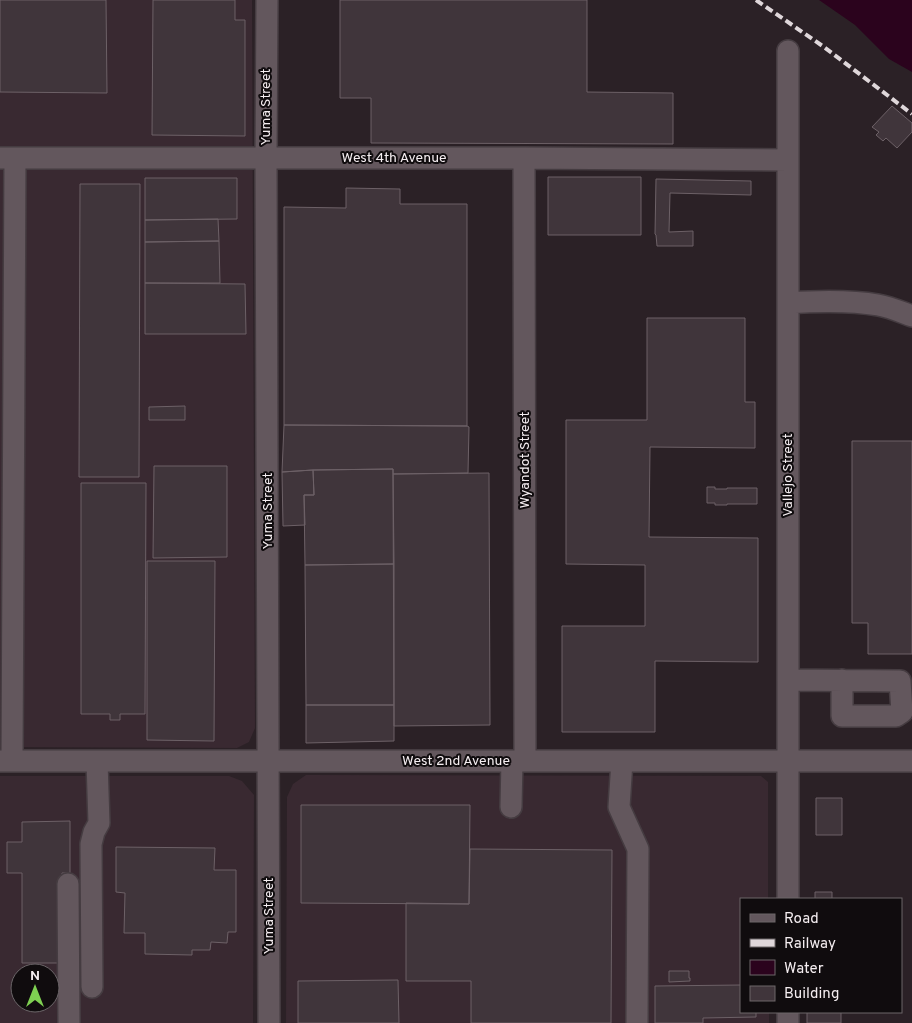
<svg xmlns="http://www.w3.org/2000/svg" width="912" height="1023" viewBox="0 0 912 1023" font-family="Overpass,sans-serif">
	<style>
		.built { fill: #392931; fill-rule: evenodd }
		.water { fill: #2b031d }
		.building { fill: #40353b; stroke: #6d6167 }
		.lines { fill: none; stroke-linecap: round; stroke-linejoin: round }
		.minor-casing { stroke: #453c41; stroke-width: 24 }
		.minor { stroke: #63575d; stroke-width: 21 }
		.rail { stroke: #dfd7da; stroke-width: 4; stroke-dasharray: 8 4; stroke-linecap: butt }
		.labels { text-anchor: middle; dominant-baseline: central; stroke-width: 4; stroke-linejoin: round; paint-order: stroke }
		.street-label { font-size: 14px; fill: #f5eef1; stroke: #100c0e }
	</style>
	<rect width="100%" height="100%" fill="#2b2126"/>
	<path class="built" d="M0,0H252L255,728L249,742L237,748L0,747Z
		M306,775L761,776L768,782V899H741V1012H769V1023H286L287,797L293,784Z
		M0,776H229L242,781L254,795L253,1023H0ZM20,973H50V1003H20Z"/>
	<path class="water" d="M819,0H912V72L889,59L855,25Z"/>
	<path class="building" d="M0,0H106L107,93L0,92Z
		M153,0H235V20H245V136L152,135Z
		M340,0H587V92L673,93V144L371,143V98H340Z
		M892,106L912,123V132L897,148L886,138L883,141L876,135L879,132L872,127Z
		M548,177H641V235H548Z
		M145,178H237V219L145,220Z
		M656,179L751,181V195L670,193L669,232L693,231V246H657L656,235L655,234Z
		M80,184H140L139,477H79Z
		M346,188L400,189V204H467V426L284,425V207L346,208Z
		M218,219L219,241L145,242V220Z
		M219,241L220,283H145V242Z
		M145,283L245,284L246,334H145Z
		M647,318H745V402H755V448L650,447L649,537L758,538V662L655,661V732H562V626H645V565L566,564V420H647Z
		M185,406V420H149V407Z
		M284,425L467,426L469,427L468,473L393,474V469L313,470L282,472Z
		M852,441H912V654H868V623H852Z
		M154,466H227V557L153,558Z
		M393,469L394,564L305,565L304,495H314L313,470Z
		M313,470L314,495H304L305,525L283,526L282,472Z
		M489,473L490,725L394,726L393,474Z
		M81,483H146L145,714H120V720H110V714H81Z
		M707,487H715V489H727V488H757V504H727V505H715V503H707Z
		M147,561H215L214,741L147,740Z
		M394,564V705H306L305,565Z
		M306,705H394V741L306,743Z
		M816,798H842V835H816Z
		M301,805H470L469,904L301,903Z
		M70,821V873H62V963H22V873H7V842H22V822Z
		M116,847L215,848L214,870H236V932H228L227,943L211,942L210,950H192V955L145,954V933H124L125,893L116,892Z
		M470,849L612,850L611,1023H471V981H406V903L469,904Z
		M815,892H832V899H815Z
		M669,971H689V978H690V981L669,982Z
		M398,980L399,1023H298V981Z
		M741,985V1012H756V1017L703,1018V1023H655V986Z
		M807,1012H841V1023H807Z"/>
	<g class="lines">
		<defs>
			<path id="minor" d="M267,0L266,158L269,1023
				M0,158H524L788,160
				M524,158L525,761
				M788,303C818,301 849,300 878,305C890,307 901,312 912,316
				M788,680L900,681L902,712L896,716H842V680
				M0,761H912
				M12,761L15,158
				M622,761L619,807L638,849L637,1023
				M511,807L512,761
				M68,884L69,1023
				M788,899V51
				M92,987L91,844L94,832L99,823L97,761
				M788,1012V1023"/>
		</defs>
		<use href="#minor" class="minor-casing"/>
		<use href="#minor" class="minor"/>
		<path class="rail" d="M756,0L824,47L912,114"/>
	</g>
	<g class="labels">
		<g class="street-label">
			<text transform="translate(266 107) rotate(-90)">Yuma Street</text>
			<text x="394" y="158">West 4th Avenue</text>
			<text transform="translate(525 460) rotate(-90)">Wyandot Street</text>
			<text transform="translate(788 475) rotate(-90)">Vallejo Street</text>
			<text transform="translate(268 511) rotate(-90)">Yuma Street</text>
			<text x="456" y="761">West 2nd Avenue</text>
			<text transform="translate(269 916) rotate(-90)">Yuma Street</text>
		</g>
	</g>
	<rect x="740" y="898" width="162" height="115" fill="#100c0e" stroke="#6c6669"/>
	<rect x="750" y="914" width="25" height="8" fill="#63575d" stroke="#6c6669"/>
	<text x="784" y="923" font-size="15" fill="#f5eef1">Road</text>
	<rect x="750" y="939" width="25" height="8" fill="#dfd7da" stroke="#6c6669"/>
	<text x="784" y="948" font-size="15" fill="#f5eef1">Railway</text>
	<rect x="750" y="960" width="25" height="15" fill="#2b031d" stroke="#6c6669"/>
	<text x="784" y="973" font-size="15" fill="#f5eef1">Water</text>
	<rect x="750" y="986" width="25" height="15" fill="#40353b" stroke="#6c6669"/>
	<text x="784" y="998" font-size="15" fill="#f5eef1">Building</text>
	<g transform="translate(35 988)"><circle r="24" fill="#100c0e" stroke="#6c6669"/>
	<path d="M0-4L9 19L0 12L-9 19Z" fill="#7fd052"/>
	<text y="-8" font-size="14" font-weight="bold" text-anchor="middle" fill="#f5eef1">N</text>
	</g>
</svg>
